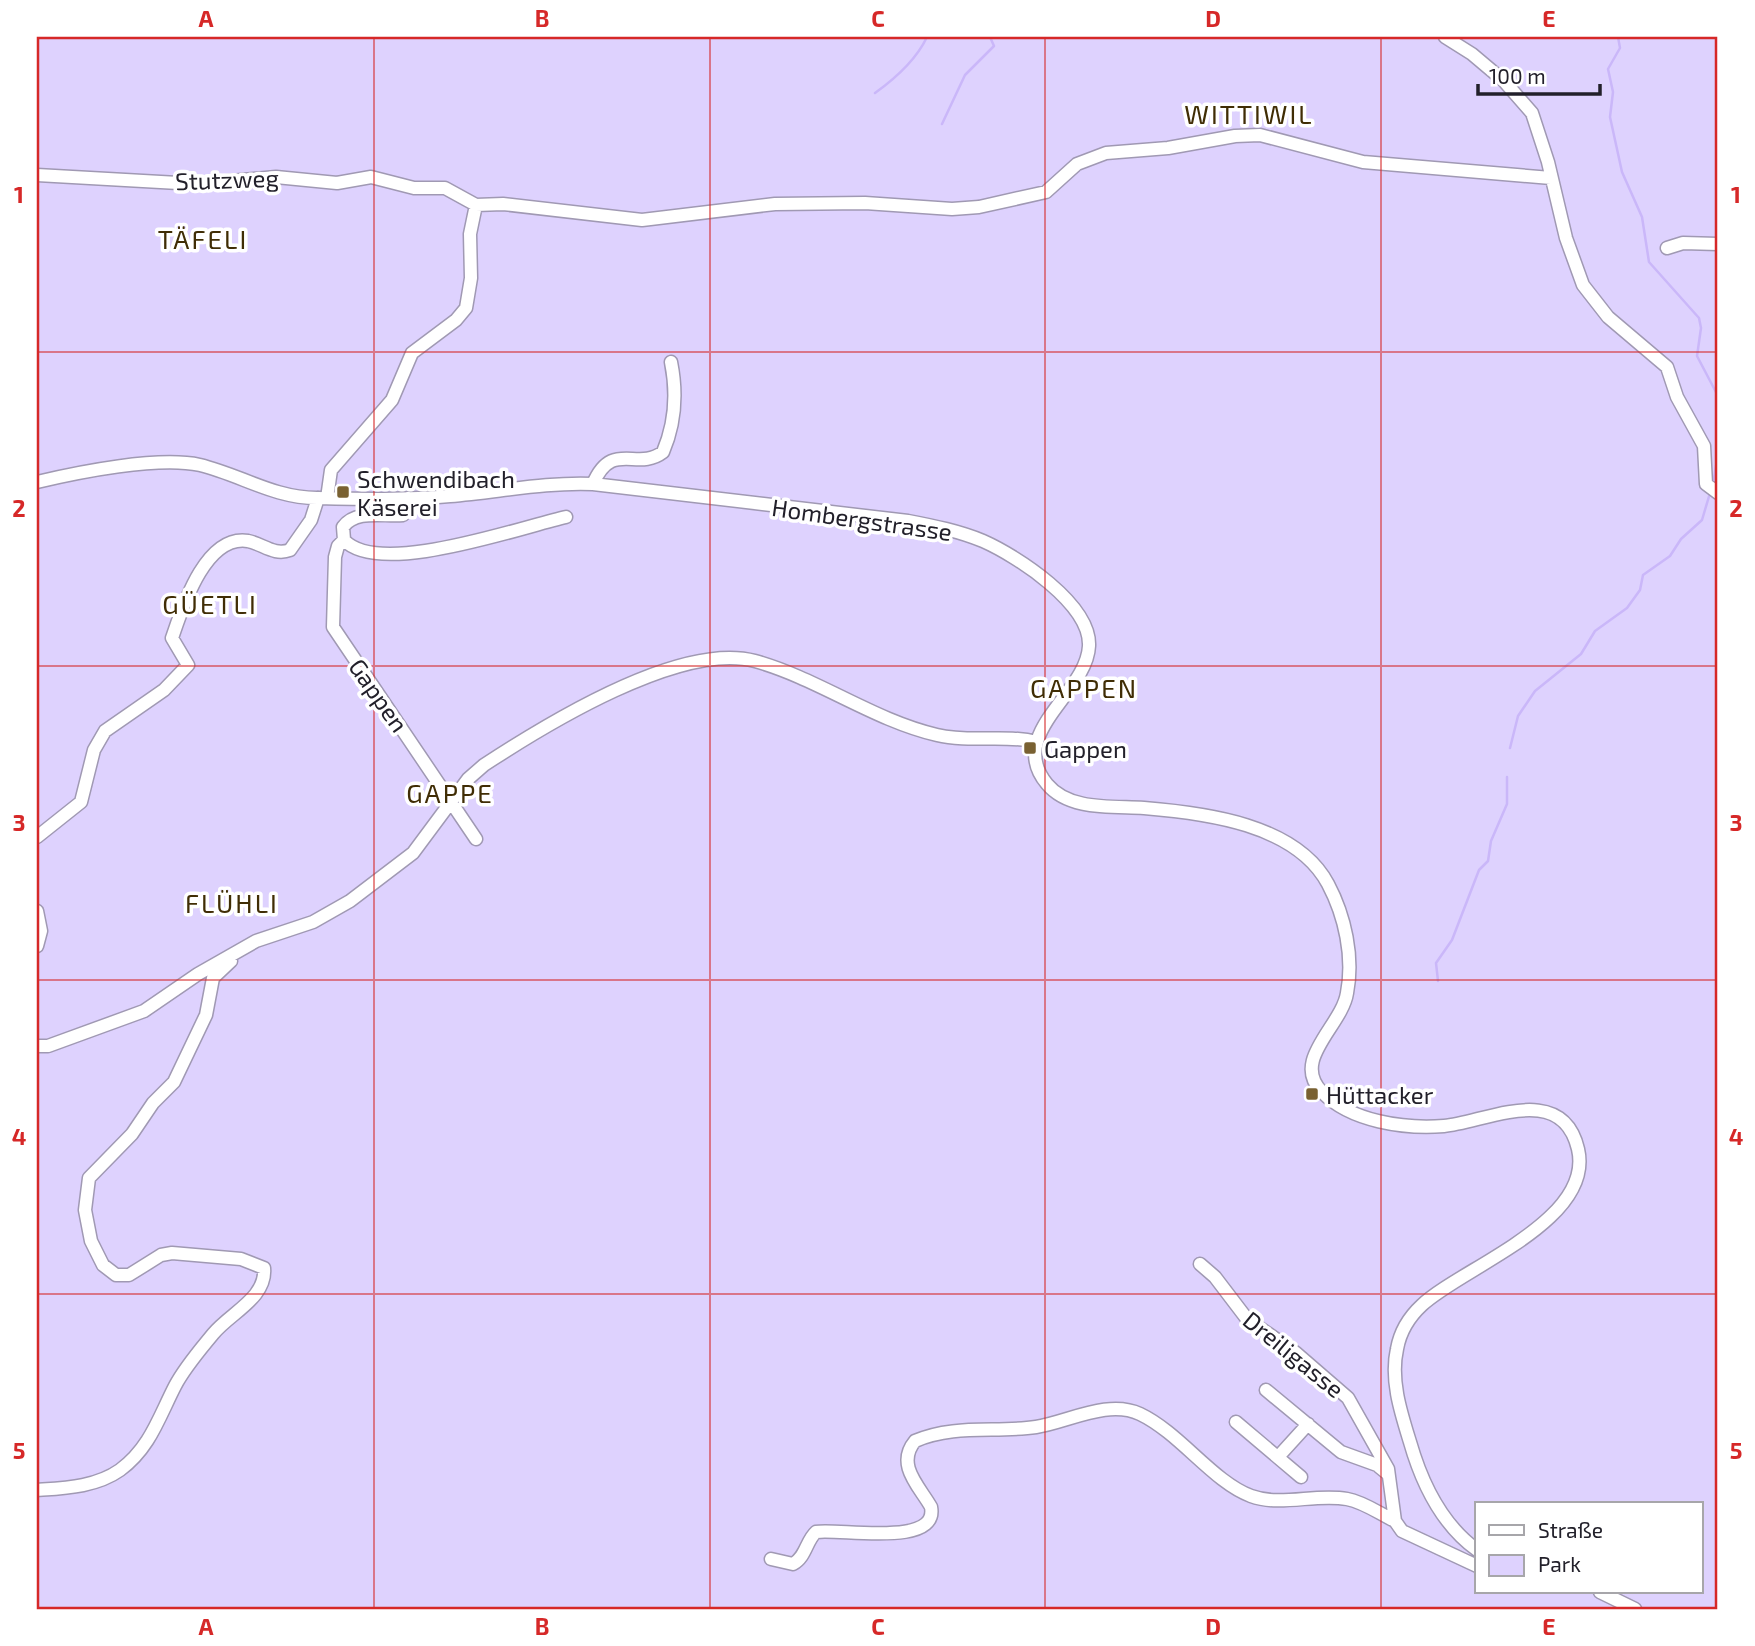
<svg xmlns="http://www.w3.org/2000/svg" width="1755" height="1646" viewBox="0 0 1755 1646" font-family="'Exo 2',sans-serif">
	<style>
		.green { fill: #ded2fe; fill-rule: evenodd }
		.lines { fill: none; stroke-linecap: round; stroke-linejoin: round }
		.stream { stroke: #cab7f9; stroke-width: 2.5 }
		.minor-casing { stroke: #a099b3; stroke-width: 15 }
		.minor { stroke: #fff; stroke-width: 12 }
		.grid { fill: none; stroke: #d62828; stroke-width: 2; stroke-opacity: 0.55 }
		.poi-dot { fill: #796132; stroke: #fff; stroke-width: 2.5 }
		.labels { text-anchor: middle; dominant-baseline: central; stroke-width: 7; stroke-linejoin: round; paint-order: stroke }
		.street-label { font-size: 24px; fill: #22202a; stroke: #fff }
		.poi-label { font-size: 24px; fill: #22202a; stroke: #fff; text-anchor: start }
		.neighbourhood-label { font-size: 26px; letter-spacing: 2px; fill: #402d05; stroke: #fff }
		.neatline { fill: none; stroke: #d62828; stroke-width: 2.5 }
		.grid-label { font-size: 23px; text-anchor: middle; font-weight: bold; fill: #d62828 }
	</style>
	<rect width="100%" height="100%" fill="#f6f5fa"/>
	<path class="green" d="M37,37H1718V1609H37ZM1477,1504H1701V1592H1477Z"/>
	<g class="lines">
		<path class="stream" d="M1618,37L1620,48L1608,69L1613,92L1610,117L1622,172L1642,217L1649,262L1699,318L1701,328L1697,356L1718,396
			M875,93C896,78 916,60 927,37
			M942,124L965,75L994,46L990,37
			M1713,484L1718,454
			M1510,748L1518,716L1535,691L1581,654L1595,631L1627,608L1640,590L1643,575L1670,556L1681,539L1702,520L1710,493
			M1438,981L1436,963L1452,940L1479,870L1488,861L1491,841L1507,804V777"/>
		<defs>
			<path id="minor" d="M1445,37L1472,54L1504,81L1532,113L1548,162L1566,238L1583,285L1608,317L1667,367L1677,397L1704,446L1706,484L1718,493
				M37,175L196,184L276,177L337,183L371,177L414,188H445L476,205L503,204L642,220L775,204L865,203L952,209L979,207L1046,192L1077,164L1106,153L1168,148L1235,136L1260,135L1363,162L1551,178
				M1667,248L1683,243L1718,244
				M37,482C79,472 158,456 200,465C241,475 274,498 317,498C361,499 406,500 450,496C499,492 545,482 593,484L908,521C934,526 959,531 983,541C1017,556 1091,604 1089,646C1087,693 1005,734 1047,784C1069,811 1113,806 1144,808C1205,813 1296,824 1328,884C1345,916 1354,957 1347,993C1342,1026 1290,1060 1322,1092C1351,1122 1405,1129 1444,1126C1486,1122 1562,1081 1578,1149C1595,1221 1461,1268 1422,1305C1409,1317 1400,1332 1397,1349C1390,1380 1401,1413 1410,1442C1422,1484 1441,1524 1477,1550
				M593,484C612,439 637,472 663,452C675,424 677,392 671,362
				M327,498L331,470L392,400L412,353L456,320L466,308L471,278L470,234L476,205
				M408,498V508L403,515C384,517 356,509 343,527L344,540C379,578 521,527 566,517
				M344,540L338,546L335,557L333,627L476,839
				M37,837L81,802L94,750L105,731L164,690L188,665L172,638C182,609 205,534 248,541C263,544 274,556 290,550L311,520L318,498
				M37,911L41,931L37,946
				M37,1046H48L144,1011L198,974L256,941L313,922L350,901L413,853L468,779L484,765C545,725 681,641 755,661C819,679 873,720 937,735C970,743 1005,734 1037,742
				M1200,1264L1215,1277L1247,1319L1296,1353L1348,1398L1388,1469L1395,1521L1402,1531L1477,1566
				M1266,1390L1341,1452L1377,1465L1388,1474
				M1236,1422L1301,1477
				M1278,1457L1308,1424
				M37,1490C65,1488 96,1487 120,1470C150,1448 159,1417 175,1386C185,1367 200,1350 213,1334C230,1313 267,1298 264,1268L241,1259L172,1253L161,1255L129,1275H116L103,1265L91,1241L85,1210L89,1178L132,1134L153,1103L174,1082L206,1015L213,978L231,961
				M771,1559L793,1564C806,1557 806,1541 816,1532C839,1528 939,1548 931,1507C920,1487 895,1465 915,1441C954,1424 996,1433 1036,1427C1068,1422 1108,1399 1140,1414C1180,1433 1213,1482 1251,1496C1281,1507 1316,1493 1347,1499C1364,1502 1380,1514 1395,1521
				M1600,1592L1635,1609"/>
		</defs>
		<use href="#minor" class="minor-casing"/>
		<use href="#minor" class="minor"/>
	</g>
	<path class="grid" d="M374,37V1609M710,37V1609M1045,37V1609M1381,37V1609M37,352H1718M37,666H1718M37,980H1718M37,1294H1718"/>
	<g class="poi-dot">
		<rect x="336" y="485" width="14" height="14" rx="3.5"/>
		<rect x="1023" y="741" width="14" height="14" rx="3.5"/>
		<rect x="1305" y="1087" width="14" height="14" rx="3.5"/>
	</g>
	<g class="labels">
		<g class="street-label">
			<text transform="translate(227 179) rotate(-2)">Stutzweg</text>
			<text transform="translate(862 519) rotate(8)">Hombergstrasse</text>
			<text transform="translate(379 695) rotate(55)">Gappen</text>
			<text transform="translate(1294 1354) rotate(39)">Dreiligasse</text>
		</g>
		<g class="poi-label">
			<text x="357" y="478">Schwendibach<tspan x="357" dy="28">Käserei</tspan></text>
			<text x="1044" y="748">Gappen</text>
			<text x="1326" y="1094">Hüttacker</text>
		</g>
		<g class="neighbourhood-label">
			<text x="1249" y="113">WITTIWIL</text>
			<text x="203" y="238">TÄFELI</text>
			<text x="210" y="603">GÜETLI</text>
			<text x="1084" y="687">GAPPEN</text>
			<text x="450" y="792">GAPPE</text>
			<text x="232" y="902">FLÜHLI</text>
		</g>
	</g>
	<rect width="1755" height="1646" fill="none" stroke="#ffffff" stroke-width="77"/>
	<rect x="1475" y="1502" width="228" height="91" fill="#ffffff" stroke="#a7a6aa" stroke-width="2"/>
	<rect x="1489" y="1525" width="35" height="10" fill="#ffffff" stroke="#a7a6aa" stroke-width="2"/>
	<text x="1538" y="1538" font-size="21" fill="#22202a">Straße</text>
	<rect x="1489" y="1555" width="35" height="21" fill="#ded2fe" stroke="#a7a6aa" stroke-width="2"/>
	<text x="1538" y="1572" font-size="21" fill="#22202a">Park</text>
	<path d="M1478 84v10h122v-10" fill="none" stroke="#22202a" stroke-width="3.5"/>
	<text x="1489" y="84" font-size="21" fill="#22202a" stroke="#ffffff" stroke-width="5" paint-order="stroke">100 m</text>
	<rect x="38" y="38" width="1678" height="1570" class="neatline"/>
	<g class="grid-label">
		<text x="206" y="27">A</text>
		<text x="542" y="27">B</text>
		<text x="878" y="27">C</text>
		<text x="1213" y="27">D</text>
		<text x="1549" y="27">E</text>
		<text x="19" y="203">1</text>
		<text x="1736" y="203">1</text>
		<text x="19" y="517">2</text>
		<text x="1736" y="517">2</text>
		<text x="19" y="831">3</text>
		<text x="1736" y="831">3</text>
		<text x="19" y="1145">4</text>
		<text x="1736" y="1145">4</text>
		<text x="19" y="1459">5</text>
		<text x="1736" y="1459">5</text>
		<text x="206" y="1635">A</text>
		<text x="542" y="1635">B</text>
		<text x="878" y="1635">C</text>
		<text x="1213" y="1635">D</text>
		<text x="1549" y="1635">E</text>
	</g>
</svg>
